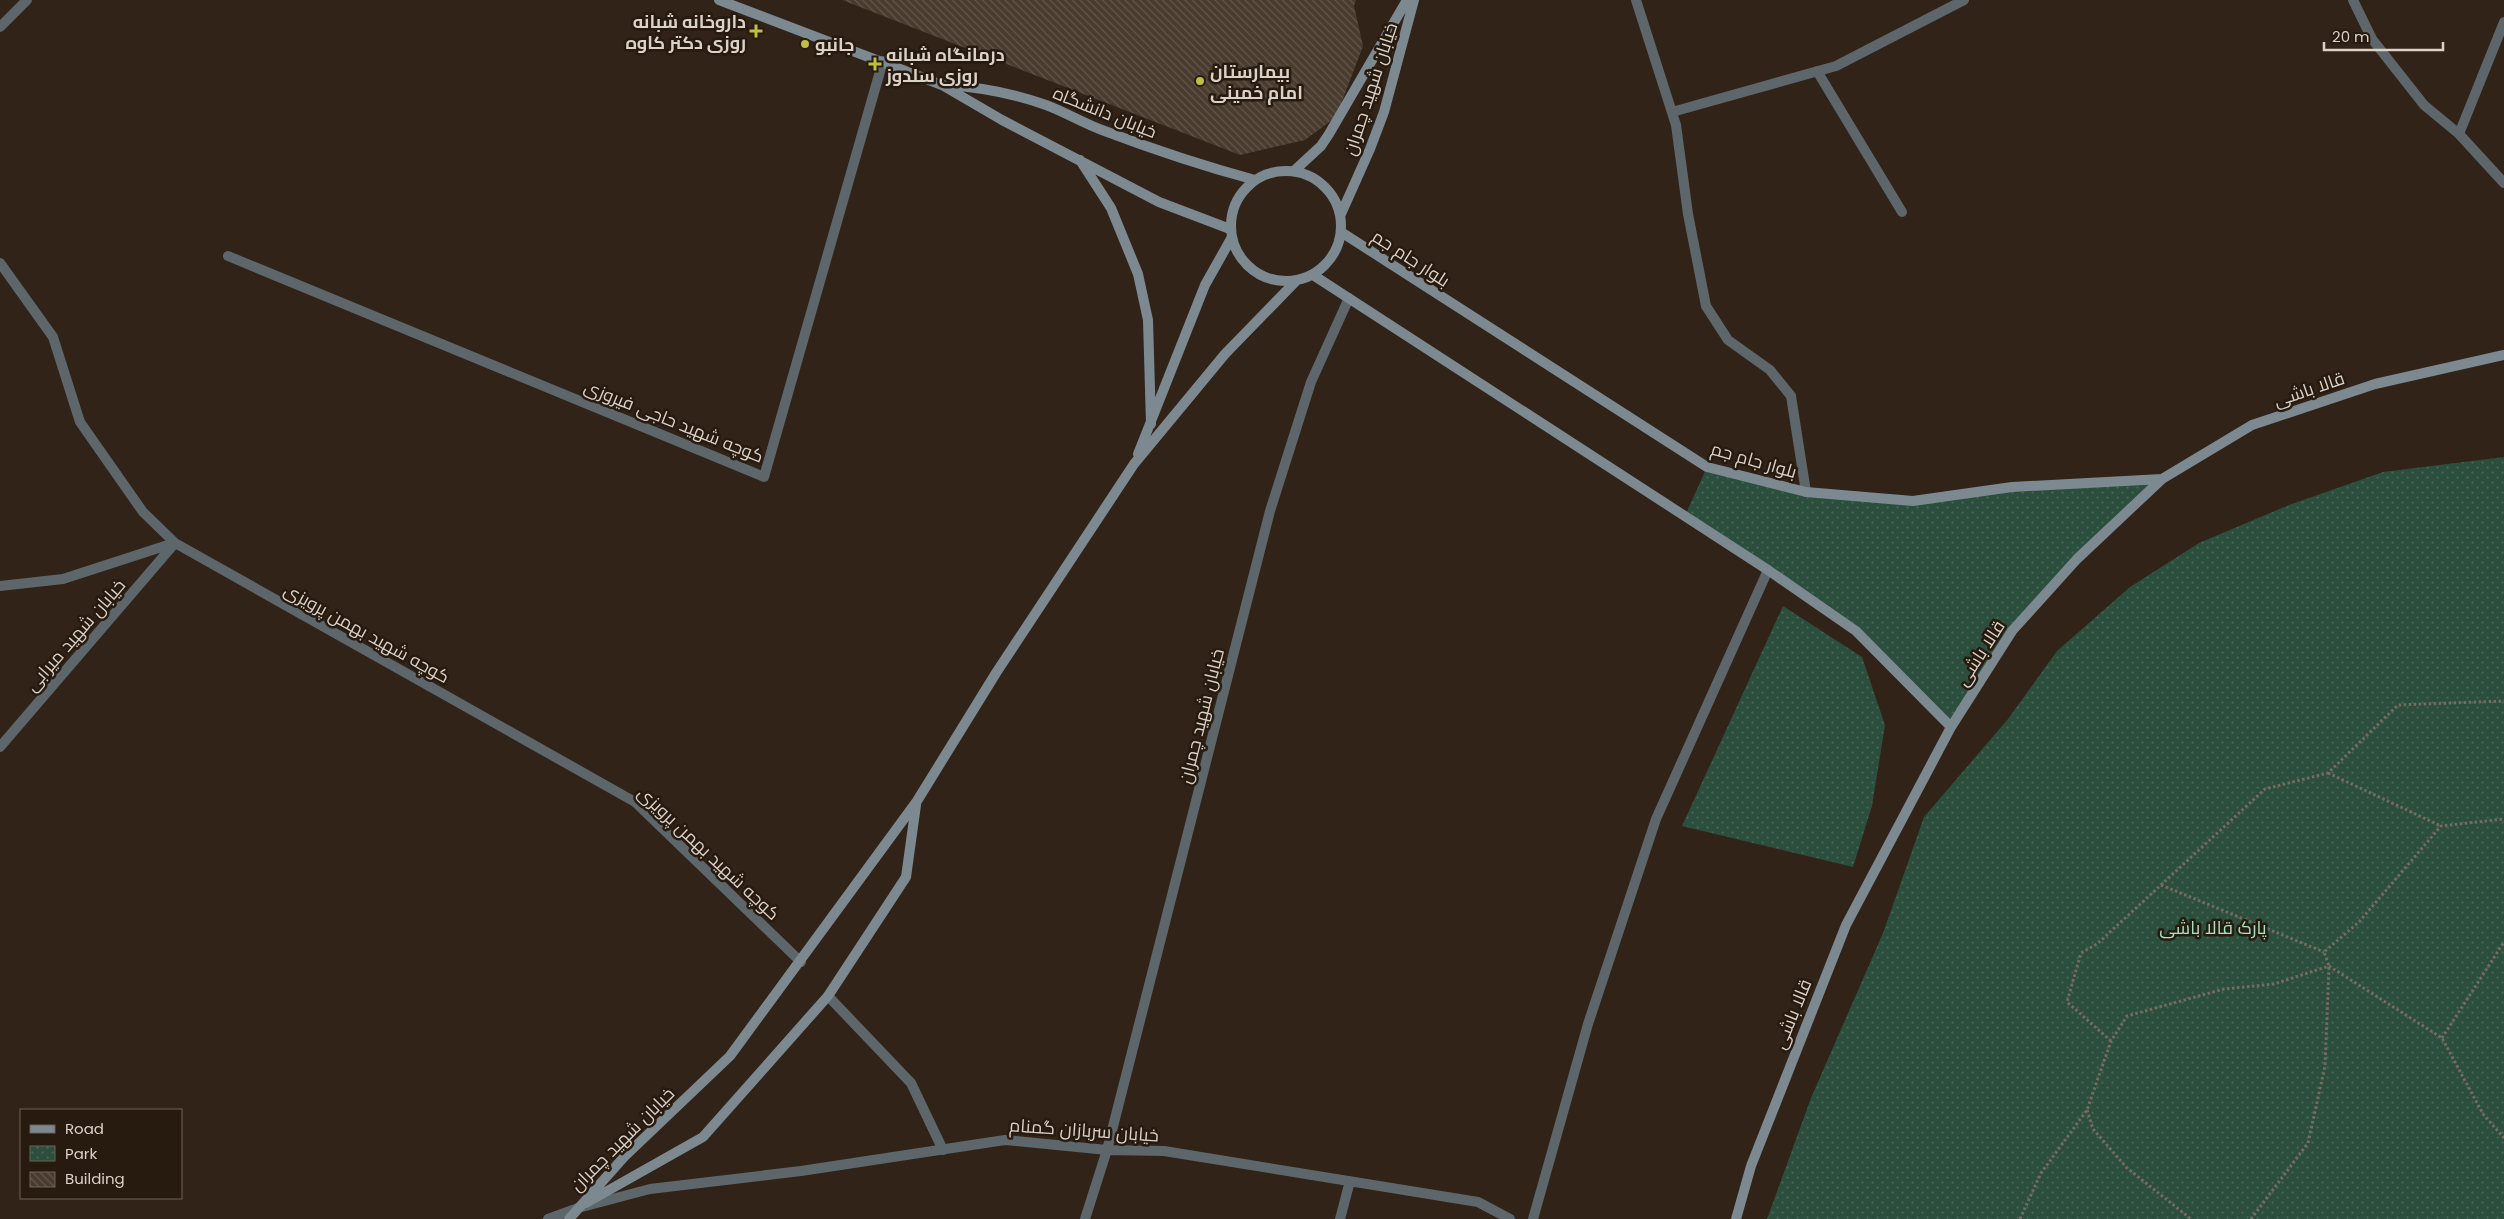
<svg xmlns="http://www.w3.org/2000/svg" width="2504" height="1219" viewBox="0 0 2504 1219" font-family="Poppins,Cairo,sans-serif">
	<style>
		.park { fill: url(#park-dots) }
		.building { fill: url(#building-back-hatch) }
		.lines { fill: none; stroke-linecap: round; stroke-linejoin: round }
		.path { stroke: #776b61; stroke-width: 3; stroke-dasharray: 2.5 2.5; stroke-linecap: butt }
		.lane { stroke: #5d666a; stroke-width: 10 }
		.street { stroke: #5d666a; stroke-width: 10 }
		.secondary { stroke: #7c8991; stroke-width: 10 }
		.poi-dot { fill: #bfbe41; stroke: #271a0e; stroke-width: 2 }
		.labels { text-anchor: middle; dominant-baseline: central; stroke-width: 5; stroke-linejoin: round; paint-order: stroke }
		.poi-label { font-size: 18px; font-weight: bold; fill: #dad1c9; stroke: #271a0e; text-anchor: start }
		.street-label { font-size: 18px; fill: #dad1c9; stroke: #271a0e }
		.park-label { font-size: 18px; fill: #a1e3c2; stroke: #271a0e }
	</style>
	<defs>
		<pattern id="park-dots" width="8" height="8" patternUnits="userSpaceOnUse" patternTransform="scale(1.25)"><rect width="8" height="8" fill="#2b4e3d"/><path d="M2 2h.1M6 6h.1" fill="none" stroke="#496658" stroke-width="1.8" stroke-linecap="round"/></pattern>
		<pattern id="building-back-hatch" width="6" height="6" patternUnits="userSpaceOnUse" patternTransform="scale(1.25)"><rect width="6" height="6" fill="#493b2e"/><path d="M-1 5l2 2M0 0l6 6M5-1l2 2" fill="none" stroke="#63564b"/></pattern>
	</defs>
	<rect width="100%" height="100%" fill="#312318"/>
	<path class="park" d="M2504,457V1219H1767L1811,1098L1883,933L1924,817L2008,719L2057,651L2130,587L2199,543L2289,505L2383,472Z
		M1707,467L1806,492L1913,501L2013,487L2162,479L2012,631L1951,727L1856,631L1684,518Z
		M1783,606L1862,657L1885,725L1872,806L1853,867L1682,826Z"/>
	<path class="building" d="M842,0H1356L1354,6L1363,46L1336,117L1305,140L1240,155Z"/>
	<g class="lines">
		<path class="path" d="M2328,773L2441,826
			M2161,885L2324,952
			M2329,966L2442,1038L2483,1114L2504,1138
			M2442,1038L2504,942
			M2111,1041L2067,1002L2081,953L2097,944L2265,789L2328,773L2398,705L2504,701
			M2087,1110L2093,1129L2127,1168L2191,1219
			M2020,1219L2041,1173L2087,1110L2111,1041L2127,1016L2224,989L2274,984L2329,966
			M2251,1219L2308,1143L2325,1066L2329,966L2324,952L2359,922L2441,826L2504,819"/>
		<path class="lane" d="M1533,1219L1588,1024L1656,819L1768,570"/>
		<path class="street" d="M1636,0L1676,125L1688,214L1706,306L1728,340L1770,370L1791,396L1806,492
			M2353,0L2372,39L2424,105L2459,134L2504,183
			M0,27L27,0
			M1817,71L1902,212
			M1672,112L1836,66L1964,0
			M2459,134L2504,22
			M228,256L764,477L883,61
			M0,263L53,337L80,422L143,512L175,543L635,802L801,962
			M0,586L63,579L174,543
			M0,747L175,543
			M828,996L911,1083L943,1150
			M548,1219L578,1208L650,1189L801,1171L1005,1140L1107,1150L1164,1151L1478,1202L1510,1219
			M1085,1219L1107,1150L1270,511L1311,382L1349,298
			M1340,1219L1350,1181"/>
		<path class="secondary" d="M719,0L942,85L1002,120L1159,202L1230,229
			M945,85C980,87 1012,93 1046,105C1065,112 1083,123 1102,130C1152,149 1203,166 1255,180
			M1080,160L1111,208L1138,274L1148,320L1151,424
			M1295,170L1321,146L1329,134L1407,0
			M1231 226a55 55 0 1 1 110 0a55 55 0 1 1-110 0Z
			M1341,214L1370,149L1384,112L1414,0
			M1341,232L1707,467L1806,492L1913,501L2012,487L2162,479
			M1313,275L1768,570L1856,631L1951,727
			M1138,454L1205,285L1232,237
			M586,1203L703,1137L828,996L906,877L916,805
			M569,1219L624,1157L730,1056L917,801L996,673L1134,464L1225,354L1296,281
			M1736,1219L1751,1166L1846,925L1951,727L2012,631L2077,559L2162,479L2252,425L2375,384L2504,355"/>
	</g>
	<g class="poi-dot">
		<path d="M753.5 23.5h5v5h5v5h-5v5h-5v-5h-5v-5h5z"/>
		<circle cx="805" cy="44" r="5"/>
		<path d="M872.5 56.5h5v5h5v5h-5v5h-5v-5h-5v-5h5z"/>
		<circle cx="1200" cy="81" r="5"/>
	</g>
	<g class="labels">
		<g class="poi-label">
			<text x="746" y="21" text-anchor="end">داروخانه شبانه<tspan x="746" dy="21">روزی دکتر کاوه</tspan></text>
			<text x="815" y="44">جانبو</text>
			<text x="886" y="54">درمانگاه شبانه<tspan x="886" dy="21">روزی سلدوز</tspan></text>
			<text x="1210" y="71">بیمارستان<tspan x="1210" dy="21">امام خمینی</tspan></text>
		</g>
		<g class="street-label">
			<text transform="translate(1370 89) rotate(-72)">خیابان شهید چمران</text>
			<text transform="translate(1105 112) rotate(22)">خیابان دانشگاه</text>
			<text transform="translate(1411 258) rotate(33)">بلوار جام جم</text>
			<text transform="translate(2309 389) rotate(-19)">قالا باشی</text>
			<text transform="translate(674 421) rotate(22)">کوچه شهید حاجی فیروزی</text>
			<text transform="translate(1754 460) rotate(16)">بلوار جام جم</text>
			<text transform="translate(367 633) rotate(29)">کوچه شهید بهمن پرویزی</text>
			<text transform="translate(75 635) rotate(-49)">خیابان شهید میرابی</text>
			<text transform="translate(1980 653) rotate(-57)">قالا باشی</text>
			<text transform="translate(1201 716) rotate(-76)">خیابان شهید چمران</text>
			<text transform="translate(709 853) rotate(43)">کوچه شهید بهمن پرویزی</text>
			<text transform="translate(1792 1014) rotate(-68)">قالا باشی</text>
			<text transform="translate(1084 1130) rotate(4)">خیابان سربازان گمنام</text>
			<text transform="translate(622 1139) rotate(-45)">خیابان شهید چمران</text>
		</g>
		<g class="park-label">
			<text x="2213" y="927">پارک قالا باشی</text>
		</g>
	</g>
	<rect x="20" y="1109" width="162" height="90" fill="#271a0e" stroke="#6f6359"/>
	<rect x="30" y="1125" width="25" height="8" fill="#7c8991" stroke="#6f6359"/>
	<text x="65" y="1134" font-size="15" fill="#dad1c9">Road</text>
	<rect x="30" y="1146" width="25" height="15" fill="url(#park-dots)" stroke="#6f6359"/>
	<text x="65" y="1159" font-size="15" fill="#dad1c9">Park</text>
	<rect x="30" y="1172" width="25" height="15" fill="url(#building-back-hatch)" stroke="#6f6359"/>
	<text x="65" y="1184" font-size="15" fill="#dad1c9">Building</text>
	<path d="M2324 42v8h119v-8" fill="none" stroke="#dad1c9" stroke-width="2.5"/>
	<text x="2332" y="42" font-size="15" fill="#dad1c9" stroke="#271a0e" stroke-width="4" paint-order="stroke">20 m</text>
</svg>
